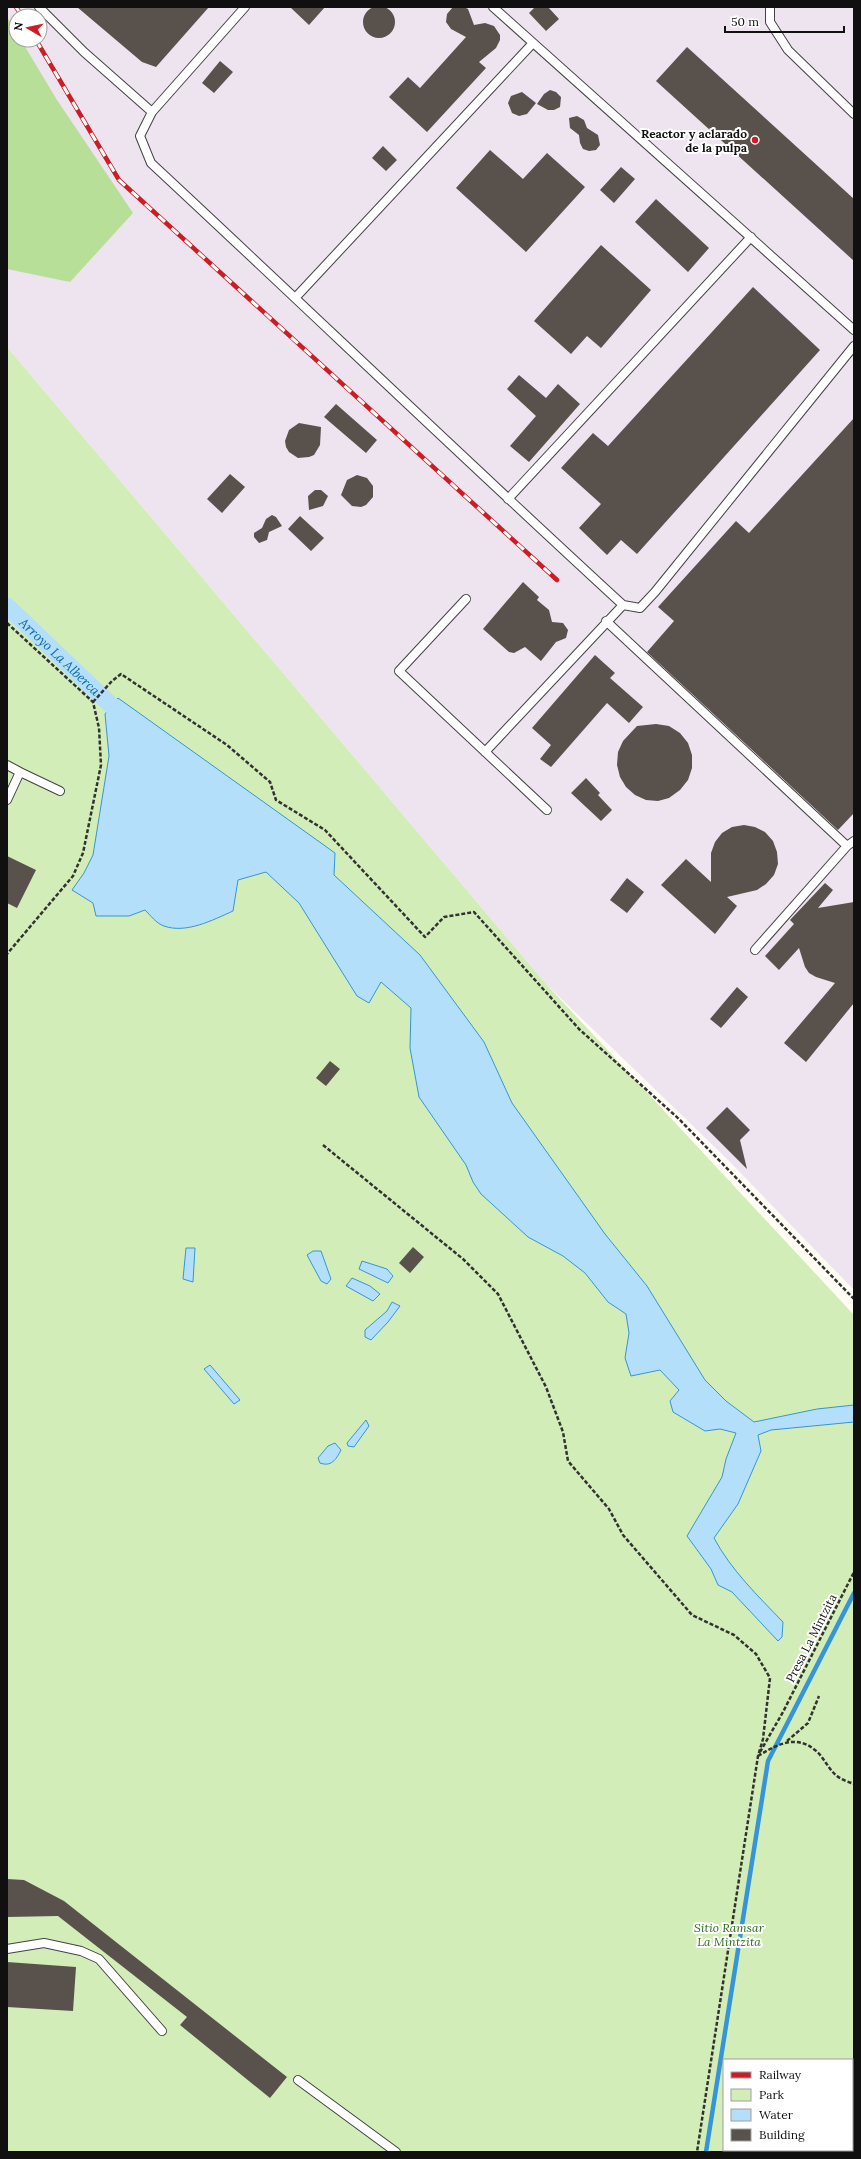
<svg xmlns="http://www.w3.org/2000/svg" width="861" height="2159" viewBox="0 0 861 2159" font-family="Lora,serif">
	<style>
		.industrial { fill: #ede4ef; fill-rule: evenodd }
		.green { fill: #d3edb8; fill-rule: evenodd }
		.forest { fill: #b7df97 }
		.water { fill: #b3dffa; stroke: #3595d7 }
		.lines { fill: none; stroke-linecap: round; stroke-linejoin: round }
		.stream { stroke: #3595d7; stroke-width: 4.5 }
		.canal { stroke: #b3dffa; stroke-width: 17 }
		.building { fill: #59514b }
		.service-casing { stroke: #434343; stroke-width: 10 }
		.path { stroke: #323232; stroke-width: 2.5; stroke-dasharray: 4 2; stroke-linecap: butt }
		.service { stroke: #fff; stroke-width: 8 }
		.rail-casing { stroke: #cb1d24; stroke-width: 4.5 }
		.rail { stroke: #fff; stroke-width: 3; stroke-dasharray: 9; stroke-linecap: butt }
		.poi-dot { fill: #cb1d24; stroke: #fff; stroke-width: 1.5 }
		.labels { text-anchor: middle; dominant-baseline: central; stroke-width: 4; stroke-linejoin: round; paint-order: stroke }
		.poi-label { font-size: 12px; font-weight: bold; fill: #101010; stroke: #fff; text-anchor: end }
		.street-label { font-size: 12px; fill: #101010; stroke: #fff }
		.park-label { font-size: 12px; font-style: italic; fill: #2b6d1a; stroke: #fff }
		.water-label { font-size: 13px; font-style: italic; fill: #0f66ac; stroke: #fff }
	</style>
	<rect width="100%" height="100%" fill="#fffdf3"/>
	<path class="industrial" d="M7,7H854V1290L725,1157L547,985L7,347ZM16,16H40V40H16Z"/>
	<path class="green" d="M7,347L547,985L854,1315V2152H7ZM724,2060H852V2150H724Z"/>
	<path class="forest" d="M7,17L16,32V40H21L57,100L133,213L70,282L7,269Z"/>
	<path class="water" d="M118,698L335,853L334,875L420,955L484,1042L512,1103L605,1234L647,1286L705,1380L726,1401L754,1422L817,1409L854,1405V1422L771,1430L758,1435L761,1451L738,1504L714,1538C731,1570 758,1596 783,1622L782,1637L778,1641L732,1592L718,1585L711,1569L687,1536L722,1477L726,1459L736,1433L720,1429L705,1431L673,1412L670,1401L679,1390L660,1370L631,1376L625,1358L629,1333L626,1314L608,1302L585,1273L563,1256L528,1237L481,1194L473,1182L466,1165L419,1097L410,1048L411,1008L381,982L369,1003L357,996L299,903L266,872L238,880L233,911C213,920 186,934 164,926C157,924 150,915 145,910L129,916H96L93,903L72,890L84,873L93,855L109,756L105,714Z
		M186,1248H195L193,1282L183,1279Z
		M313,1251H321L331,1279L327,1284L321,1281L307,1255Z
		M362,1261L387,1269L393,1276L388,1283L359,1269Z
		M352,1278L370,1286L380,1294L373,1301L346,1286Z
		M392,1302L400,1306L388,1322L371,1340L365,1337V1330L387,1311Z
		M210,1365L240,1400L234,1404L204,1369Z
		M366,1420L369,1426L354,1447L348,1446L347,1443Z
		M335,1443L341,1450C336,1460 331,1467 320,1463L318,1458L328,1446Z"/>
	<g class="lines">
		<path class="stream" d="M706,2152L768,1761L854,1593"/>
		<path class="canal" id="s1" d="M7,606L113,707"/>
	</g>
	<path class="building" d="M363 22a16 16 0 1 1 32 0a16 16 0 1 1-32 0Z
		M77,7H209L156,67L142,62Z
		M290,7H325L309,25Z
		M453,7H464L468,9L474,25L485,23L494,26L500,35V40L496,48L479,62L486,68L427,132L389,97L408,77L420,88L466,37L451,29L446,22L447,14Z
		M535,7H548L559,19L546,31L529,13Z
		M687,47L854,199V261L656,81Z
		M220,61L233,72L214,93L202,83Z
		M550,90L556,92L561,97L560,107L554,110H548L537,104L544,94Z
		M522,92L536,103L527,114L519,116L512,113L508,103L511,96Z
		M577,116L584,120L587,128L598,135L600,145L596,150L589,151L583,149L580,143L579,135L570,128L569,118Z
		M383,146L397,160L386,171L372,158Z
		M490,150L523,179L547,153L585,187L526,252L456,188Z
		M621,167L635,179L614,203L600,190Z
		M656,199L709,248L688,272L635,222Z
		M601,245L651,290L601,348L587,336L571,354L534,321Z
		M753,287L820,350L637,554L621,540L607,555L579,528L601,504L561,468L593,433L608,446Z
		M519,375L546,398L558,384L580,404L529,462L510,446L536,416L507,389Z
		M336,404L377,440L366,453L324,417Z
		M854,418V813L838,830L647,652L674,621L658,607L736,521L749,533Z
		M299,423L321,427L320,445L314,455L309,457L298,458L289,452L286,447L285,441L289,430Z
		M230,474L245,487L222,513L207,499Z
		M357,475L367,478L373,486V497L366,505L361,507L352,506L341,495L347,480Z
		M315,490H321L328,496L323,506L309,510L308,496Z
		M272,515L276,517L282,526L269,532L267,540L259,543L254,537V533L262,528L266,519Z
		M300,516L324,538L311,551L288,529Z
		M523,582L539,597L537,600L549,610L552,622L563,623L568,630L566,638L556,642L541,661L525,647L514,653L509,652L483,629Z
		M595,655L615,673L610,678L643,707L629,723L607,703L551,767L540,759L551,745L532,728Z
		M656,724L669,726L680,733L688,743L692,755V768L688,780L680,790L669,798L658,801L646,800L635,795L626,787L620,777L617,765L618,752L623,741L637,726Z
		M586,778L600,793L598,795L612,810L601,821L571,793Z
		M744,825L755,827L765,832L773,841L777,852L778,864L774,875L766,884L757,890L727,897L737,906L715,934L661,885L686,859L711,882V853L715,842L722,833L732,827Z
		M7,856L36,870L17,908L7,903Z
		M627,878L644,892L627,913L610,900Z
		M825,883L833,890L818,908L854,902V1003L806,1062L784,1043L835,983L816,977L809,973L805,967L799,948L779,970L765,956L794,924L790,920Z
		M737,987L748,997L721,1028L710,1019Z
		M330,1061L340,1069L326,1086L316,1078Z
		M727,1107L750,1130L740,1140L747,1169L706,1128Z
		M413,1247L424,1257L410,1273L399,1263Z
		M7,1879L24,1880L64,1901L287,2077L270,2098L180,2025L187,2017L58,1916L7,1917Z
		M7,1962L76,1967L73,2011L7,2007Z"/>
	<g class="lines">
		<defs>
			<path id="service" d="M39,7L84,52L152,112
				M245,7L152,112L140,136L151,163C309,310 464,459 623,605L640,608L655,592L854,346
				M493,7L854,330
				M770,7V22L788,50L854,114
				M296,297L533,43
				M508,499L751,237
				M466,599L399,671L547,810
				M606,621L847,846
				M485,752L623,605
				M7,765L20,772
				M7,800L20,772L60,791
				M755,950L847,846L854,841
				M7,1949L44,1943L81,1951L99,1959L162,2031
				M298,2080L396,2152"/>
		</defs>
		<use href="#service" class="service-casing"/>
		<path class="path" d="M7,623L93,702L99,728L101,765L83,853L73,876L7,954
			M93,702L112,681L121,674L227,745L270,782L276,800L325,830L425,937L444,917L474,912L579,1029L679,1119L854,1299
			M323,1145L463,1259L498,1294L546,1387L563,1432L568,1461L609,1509L623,1535L692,1615L734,1635L756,1654L770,1678L763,1739L758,1756L697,2152
			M787,1741L808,1723L819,1696
			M760,1752L783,1712L854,1572
			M758,1756C776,1745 796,1734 815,1750C824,1757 828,1769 837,1776C842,1780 849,1782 854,1784"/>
		<use href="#service" class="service"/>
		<defs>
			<path id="rail" d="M16,7L22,16
				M36,40L119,180L557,580"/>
		</defs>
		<use href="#rail" class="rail-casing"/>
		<use href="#rail" class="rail"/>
	</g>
	<circle class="poi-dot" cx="755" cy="140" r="4"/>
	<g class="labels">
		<g class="poi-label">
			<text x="747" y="133">Reactor y aclarado<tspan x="747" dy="14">de la pulpa</tspan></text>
		</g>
		<g class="street-label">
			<text transform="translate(811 1638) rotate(-63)">Presa La Mintzita</text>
		</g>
		<g class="park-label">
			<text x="729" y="1927">Sitio Ramsar<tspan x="729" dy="14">La Mintzita</tspan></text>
		</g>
		<g class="water-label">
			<text stroke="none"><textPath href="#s1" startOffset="73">Arroyo La Alberca</textPath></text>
		</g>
	</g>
	<rect width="861" height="2159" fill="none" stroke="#101010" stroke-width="16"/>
	<rect x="723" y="2059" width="130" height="92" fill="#ffffff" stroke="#9f9f9f"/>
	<rect x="731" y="2072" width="20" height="6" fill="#cb1d24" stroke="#9f9f9f"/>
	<text x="759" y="2079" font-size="12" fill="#101010">Railway</text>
	<rect x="731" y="2089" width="20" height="12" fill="#d3edb8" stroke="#9f9f9f"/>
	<text x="759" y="2099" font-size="12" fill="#101010">Park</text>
	<rect x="731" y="2109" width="20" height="12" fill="#b3dffa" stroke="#9f9f9f"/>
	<text x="759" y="2119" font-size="12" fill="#101010">Water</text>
	<rect x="731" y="2129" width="20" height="12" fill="#59514b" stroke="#9f9f9f"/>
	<text x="759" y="2139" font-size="12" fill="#101010">Building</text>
	<g transform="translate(28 28) rotate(279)"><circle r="19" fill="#ffffff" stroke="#9f9f9f"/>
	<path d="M0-3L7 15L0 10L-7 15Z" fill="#cb1d24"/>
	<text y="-6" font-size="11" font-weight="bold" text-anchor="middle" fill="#101010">N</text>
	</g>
	<path d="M725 26v6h119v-6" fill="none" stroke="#101010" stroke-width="2"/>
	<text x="731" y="26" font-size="12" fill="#101010" stroke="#ffffff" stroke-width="3" paint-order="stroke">50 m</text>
</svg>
